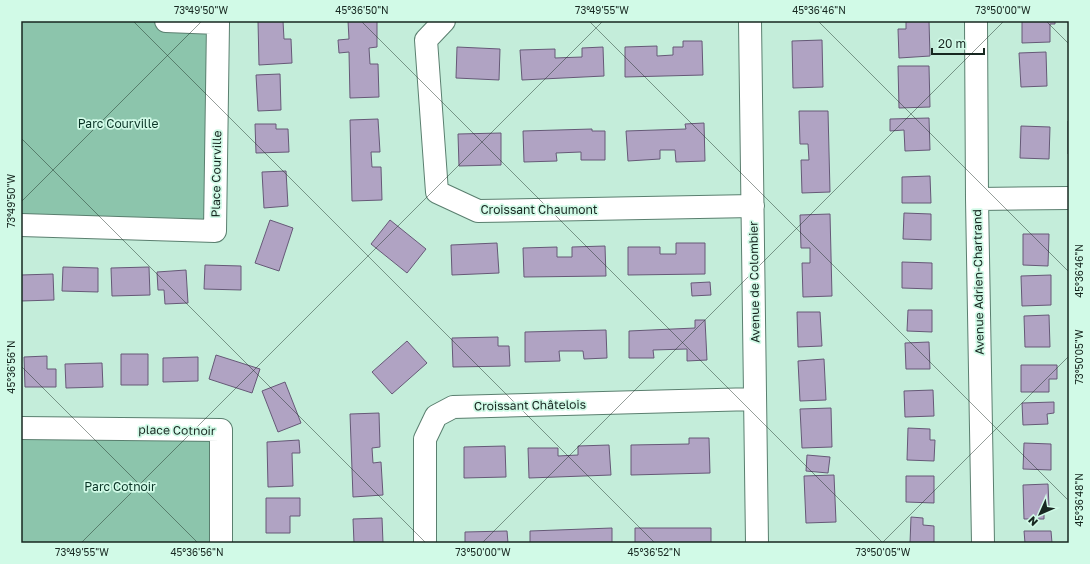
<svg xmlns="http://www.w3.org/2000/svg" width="1090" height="564" viewBox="0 0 1090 564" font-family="'Golos Text',sans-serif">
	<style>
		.green { fill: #8cc5ac }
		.building { fill: #b0a3c3; stroke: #665977 }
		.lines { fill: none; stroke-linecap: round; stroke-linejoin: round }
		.minor-casing { stroke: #5a7f6f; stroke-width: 24 }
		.minor { stroke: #fff; stroke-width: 22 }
		.ticks { fill: none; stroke: #172720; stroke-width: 1; stroke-opacity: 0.45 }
		.labels { text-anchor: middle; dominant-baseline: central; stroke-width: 3.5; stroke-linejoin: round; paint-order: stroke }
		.park-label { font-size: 12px; fill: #083224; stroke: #d1fae7 }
		.street-label { font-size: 12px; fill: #172720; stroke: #d1fae7 }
		.neatline { fill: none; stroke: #172720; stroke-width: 1.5 }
		.ticks-label { font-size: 10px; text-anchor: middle; fill: #172720 }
	</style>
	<rect width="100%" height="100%" fill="#c4edda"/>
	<path class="green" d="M21,21H218L212,231L21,225Z
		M21,429H221L219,543H21Z"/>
	<path class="building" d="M258,21H283L284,39H291L292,63L259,65Z
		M348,21H377V47L369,48L370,64H378L379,97L350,98L349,52L339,53L338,40L349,39Z
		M906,21H929L930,56L899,58L898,29H906Z
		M1022,21H1055V24H1050V42L1022,43Z
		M822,40L823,87L793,88L792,41Z
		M683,41H702L703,75L625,77V47L657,46V56L673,55V47H683Z
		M457,47L500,49L499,80L456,78Z
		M603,47L604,76L522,80L520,50L555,49V58L582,57V48Z
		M1046,52L1047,86L1021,87L1019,53Z
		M898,66H929L930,107L899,108Z
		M280,74L281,110L258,111L256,75Z
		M799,111H828L830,192L802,193L801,160H809L808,144H800Z
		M929,118L930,150L905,151L904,130L890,131V119Z
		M378,119L380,152H371L372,167H381L382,200L352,201L350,120Z
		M1068,121H1069V154H1068Z
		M704,123L705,161L676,162L675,150H660V159L628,161L626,131L686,129L685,124Z
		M255,124H276V129H288L289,152L256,153Z
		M1021,126L1050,127L1049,159L1020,158Z
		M592,129V131H605V160H581V152L556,153L557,161L524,162L523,131Z
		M501,133V165L459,166L458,134Z
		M286,171L288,206L264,208L262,172Z
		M930,176L931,203H902V177Z
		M904,213L931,214V240L903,239Z
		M830,214L832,296L803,297L802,263H810V248H801L800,215Z
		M270,220L293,228L279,271L255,263Z
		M390,220L426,249L407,273L371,244Z
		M1023,234H1049L1048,266L1023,265Z
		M497,243L499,273L452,275L451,245Z
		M676,243H705V274L628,275V247H660V254H676Z
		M605,246L606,276L524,277L523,248L557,247V257H572V247Z
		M902,262L932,263V289L902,288Z
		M205,265L241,266V290L204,289Z
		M63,267L98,268V292L62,291Z
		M149,267L150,295L112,296L111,268Z
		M186,270L188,303L165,304L164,290H158L157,272Z
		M53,274L54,300L21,301V275Z
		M1051,275V305L1022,306L1021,276Z
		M710,282L711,295L692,296L691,283Z
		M908,310H932V332L907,331Z
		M797,312H820L822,346L798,347Z
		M1049,315L1050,347H1025L1024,316Z
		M695,320H705L707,360L687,361V349L653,350L654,358H629V331L695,328Z
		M606,330L607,358L584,359L583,351H559L560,361L525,362V332Z
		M498,337V346H509L510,366L453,367L452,338Z
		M407,341L427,363L392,394L372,372Z
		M929,342L930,369H906L905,343Z
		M121,354H148V385H121Z
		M216,355L260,369L252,393L209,379Z
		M47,356V369H56V387H25L24,357Z
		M198,357V381L163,382V358Z
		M824,359L826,400L800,401L798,361Z
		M102,363L103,387L66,388L65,364Z
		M1021,365H1057V379H1049V392H1021Z
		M285,382L301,423L278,432L262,391Z
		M933,390L934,416L905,417L904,391Z
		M1054,402V413L1047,414L1048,424L1023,425L1022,403Z
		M831,408L832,447L802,448L800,409Z
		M379,413L380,447L372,448L373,463L381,462L383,495L353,497L350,414Z
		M908,428L930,429V440H935L934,461L907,460Z
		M689,438H709L710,473L631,475V445L689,444Z
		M299,440L300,453H292L293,486L268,487L267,442Z
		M1024,443L1051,444V470L1023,469Z
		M609,445L611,475L529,478L528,448H558V456L578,455V446Z
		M505,446L506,477L464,478V447Z
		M807,455L830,457L828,473L806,471Z
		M834,475L836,522L806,523L804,476Z
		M906,476H934V503L906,502Z
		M1048,484L1049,507H1044V519H1024L1023,485Z
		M266,498H300V516H290V533H266Z
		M911,517L923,518V525L934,526V543H910Z
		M382,518L383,543H354L353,519Z
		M612,528V543H530V531Z
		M635,528H711V543H635Z
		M507,531L508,543H465V532Z
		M1024,531H1051L1052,543H1025Z"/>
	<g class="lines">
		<defs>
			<path id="minor" d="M444,21L426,40L437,192L478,211L753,206
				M750,21L757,543
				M976,21L977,199L983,543
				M977,199L1069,198
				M21,225L215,231L218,23L166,21
				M21,428L221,430V543
				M425,543V439L436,416L453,407L755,399"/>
		</defs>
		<use href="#minor" class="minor-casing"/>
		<use href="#minor" class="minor"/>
	</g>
	<path class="ticks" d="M133,21L655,543M361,21L883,543M589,21L1069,501M818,21L1069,272M1046,21L1069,44M21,138L426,543M21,202L202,21M21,366L198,543M81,543L603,21M482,543L1004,21M882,543L1069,356"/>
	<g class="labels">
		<g class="park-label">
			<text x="118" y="123">Parc Courville</text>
			<text x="120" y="486">Parc Cotnoir</text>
		</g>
		<g class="street-label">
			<text transform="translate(216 174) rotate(-89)">Place Courville</text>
			<text x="539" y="209">Croissant Chaumont</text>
			<text transform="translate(754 282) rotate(-91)">Avenue de Colombier</text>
			<text transform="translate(978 282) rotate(-91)">Avenue Adrien-Chartrand</text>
			<text transform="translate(530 405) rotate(-1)">Croissant Châtelois</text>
			<text transform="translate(177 430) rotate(1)">place Cotnoir</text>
		</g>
	</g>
	<rect width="1090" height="564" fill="none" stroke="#d1fae7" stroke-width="44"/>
	<g transform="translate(1040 514) rotate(225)" stroke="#d1fae7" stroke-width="3" paint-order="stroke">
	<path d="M0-3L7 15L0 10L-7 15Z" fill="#172720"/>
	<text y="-6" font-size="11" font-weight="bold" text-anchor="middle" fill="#172720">N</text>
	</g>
	<path d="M932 48v6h52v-6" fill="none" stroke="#172720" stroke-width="2"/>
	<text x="938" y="48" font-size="12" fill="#172720" stroke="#d1fae7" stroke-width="3" paint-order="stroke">20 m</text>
	<rect x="22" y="22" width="1046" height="520" class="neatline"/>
	<g class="ticks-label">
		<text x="201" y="14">73°49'50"W</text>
		<text x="362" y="14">45°36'50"N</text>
		<text x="602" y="14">73°49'55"W</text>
		<text x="819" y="14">45°36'46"N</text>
		<text x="1003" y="14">73°50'00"W</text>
		<text transform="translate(11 201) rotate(-90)" y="4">73°49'50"W</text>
		<text transform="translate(1079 271) rotate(-90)" y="4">45°36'46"N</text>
		<text transform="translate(1079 357) rotate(-90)" y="4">73°50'05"W</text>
		<text transform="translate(11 367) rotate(-90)" y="4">45°36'56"N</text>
		<text transform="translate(1079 500) rotate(-90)" y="4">45°36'48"N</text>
		<text x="82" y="556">73°49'55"W</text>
		<text x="197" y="556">45°36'56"N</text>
		<text x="483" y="556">73°50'00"W</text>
		<text x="654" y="556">45°36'52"N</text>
		<text x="883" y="556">73°50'05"W</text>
	</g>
</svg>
